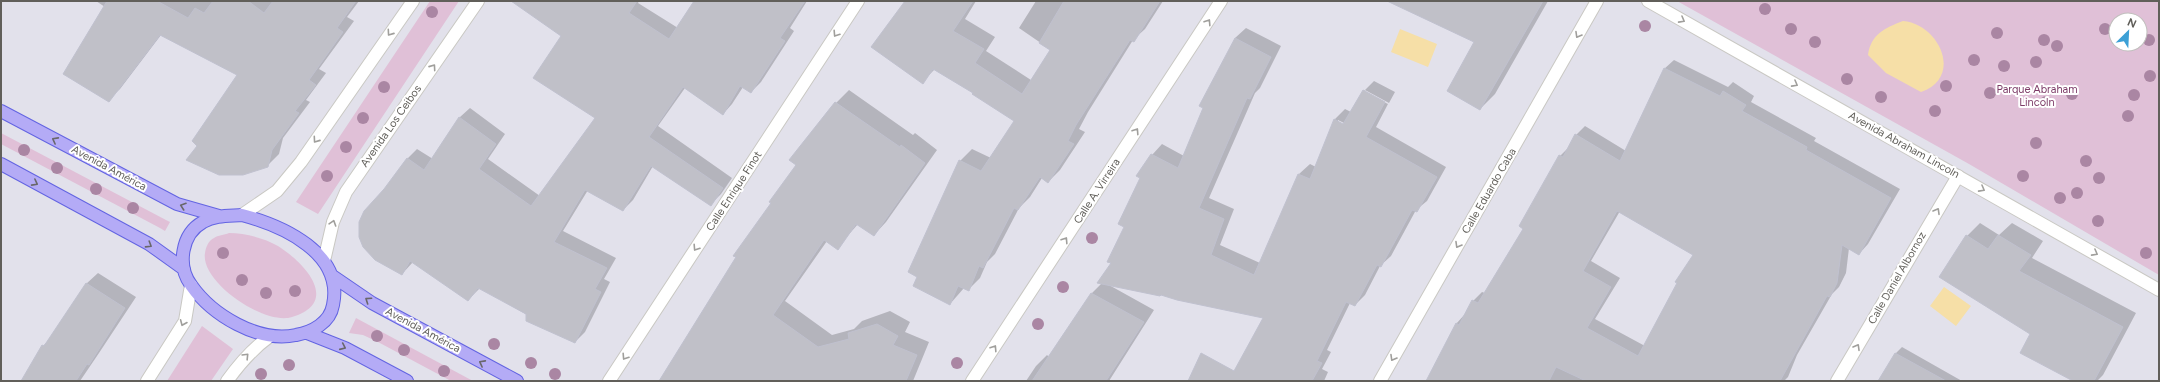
<svg xmlns="http://www.w3.org/2000/svg" width="2160" height="382" viewBox="0 0 2160 382" font-family="Figtree,sans-serif">
	<style>
		.green { fill: #e0c0d7; fill-rule: evenodd }
		.water { fill: #f6dfa7 }
		.shadow { fill: #0003; fill-rule: evenodd }
		.building { fill: #c0c0c8; stroke: #c0c1cf; fill-rule: evenodd }
		.lines { fill: none; stroke-linecap: round; stroke-linejoin: round }
		.minor-casing { stroke: #c9c8c3; stroke-width: 14 }
		.tertiary-casing { stroke: #c9c8c3; stroke-width: 14 }
		.primary-casing { stroke: #6364e2; stroke-width: 14 }
		.minor { stroke: #fff; stroke-width: 12 }
		.tertiary { stroke: #fff; stroke-width: 12 }
		.primary { stroke: #b4abf6; stroke-width: 12 }
		.tree { fill: #aa86a3 }
		.oneway { stroke: #a09f9c }
		.oneway2 { stroke: #69676a }
		.labels { text-anchor: middle; dominant-baseline: central; stroke-width: 4; stroke-linejoin: round; paint-order: stroke }
		.park-label { font-size: 11px; fill: #7d3c68; stroke: #fff }
		.street-label { font-size: 11px; fill: #615f5a; stroke: #fff }
	</style>
	<rect width="100%" height="100%" fill="#e2e1eb"/>
	<path class="green" d="M430,1H459L318,214L296,202Z
		M1677,1H2159V275L1969,164ZM2116,20H2140V44H2116Z
		M1,133L166,220L170,222L165,231L160,228L1,144Z
		M229,233C245,233 264,238 278,246C305,263 341,302 292,317C265,326 200,282 205,253C206,247 208,241 214,238C218,235 224,235 229,233Z
		M356,318L473,381H451L378,342L363,335L349,333Z
		M202,326L233,349L211,381H167Z"/>
	<path class="water" d="M1903,21C1939,24 1964,77 1921,92L1886,73L1868,55C1871,34 1885,28 1903,21Z
		M1400,29L1437,44L1428,67L1391,52Z
		M1944,287L1971,306L1956,326L1930,306Z"/>
	<path class="shadow" d="M96,1H359L347,17L354,21L319,69L326,73L306,100L310,102L283,138L279,154L267,166L199,145L239,75L161,35L120,89L108,100L105,7Z
		M521,1H639L638,3L678,28L695,1H807L790,28L794,31L761,82L751,92L743,87L732,104L723,114L685,88L658,126L732,178L721,194L711,204L653,166L633,200L623,210L588,190L563,231L616,258L604,279L610,282L585,332L575,342L480,288L468,300L413,262L402,274L385,190L407,159L417,149L433,159L460,117L470,108L505,134L488,159L540,196L596,118L562,36Z
		M906,1H976L965,19L995,37L986,51L1031,80L1051,50L1019,28L1036,1H1163L1145,29L1133,40L1088,112L1079,129L1085,132L1060,170L1048,182L1042,178L1030,197L1019,208L995,254L987,262L980,278L968,290L964,288L950,304L960,161L972,149L991,158L1015,121L975,92L935,69L922,82Z
		M1390,1H1548L1495,94L1480,109L1475,41Z
		M1246,28L1281,46L1260,88L1255,93L1209,198L1234,209L1220,245L1260,263L1299,174L1310,164L1316,167L1335,119L1345,109L1351,112L1364,91L1374,81L1395,92L1389,103L1365,90V93L1388,104L1376,127L1446,167L1427,201L1416,210L1391,256L1380,266L1365,295L1355,305L1350,303L1327,350L1331,352L1322,369L1328,372L1324,381H1230L1264,317L1162,294L1109,285L1154,310L1109,381H1026L1036,366L1047,355L1049,357L1092,293L1102,283L1112,263L1152,155L1162,144L1184,156L1235,38ZM1338,120L1348,125L1347,127L1338,122Z
		M1674,60L1728,87L1733,82L1754,96L1751,102L1816,138L1814,141L1900,189L1868,244L1859,254L1849,248L1846,273L1839,287L1832,294L1797,355L1788,377L1784,381H1427L1456,324L1465,314L1473,301L1482,292L1485,293L1524,228L1520,226L1560,156L1570,146L1576,135L1585,126L1626,151L1664,69ZM1620,211L1694,254L1645,346L1595,319L1620,278L1591,261Z
		M849,90L913,135L915,133L937,150L886,222L874,235L858,224L837,248L827,241L785,301L832,335L854,329L862,321L890,311L910,322L905,332L929,342L913,381H660L836,103Z
		M1980,223L1999,235L2012,223L2043,241L2032,258L2136,313L2103,375L2097,381H2075L2032,334L1967,236Z
		M98,273L136,297L99,353L80,381H22L43,346L51,338L86,284Z
		M1902,347L1962,381H1881L1896,353Z"/>
	<path class="building" d="M107,1H157L188,18L195,8L204,13L213,1H248L264,13L273,1H356L337,28L343,32L309,80L316,85L295,111L299,113L272,150L268,167L243,175H219L186,160L197,146L192,141L237,75L160,35L109,102L63,74Z
		M511,1H637L629,13L669,39L694,1H805L780,38L785,41L751,93L740,86L723,115L683,87L649,137L723,188L711,206L651,166L623,211L585,190L554,242L607,268L595,289L601,292L575,343L526,321V314L478,288L468,301L410,261L402,275L375,260L363,247L359,237V222L364,211L384,189L407,158L424,170L459,117L496,144L479,169L531,206L595,118L533,78L561,36Z
		M905,1H973L953,31L984,49L975,63L1022,94L1050,50L1039,43L1064,1H1160L1134,42L1130,40L1076,125L1068,141L1074,144L1048,183L1040,177L1018,210L1014,208L983,268L979,266L969,291L958,286L950,305L913,286L917,277L908,272L959,160L981,171L1014,121L972,94L973,93L933,69L923,84L871,47Z
		M1387,1H1543L1480,110L1447,91L1474,42Z
		M1235,38L1271,57L1250,99L1247,98L1199,208L1224,219L1211,255L1254,275L1298,174L1310,179L1334,119L1343,124L1363,90L1385,102L1366,137L1437,177L1417,212L1412,210L1381,267L1377,265L1355,306L1346,302L1317,361L1322,363L1312,381H1188L1201,353L1234,371L1263,318L1177,300L1161,295L1160,296L1097,283L1111,263L1107,262L1124,227L1118,224L1140,178L1136,176L1151,154L1178,168L1203,108L1199,106Z
		M1664,68L1720,96L1723,91L1746,105L1742,111L1807,147L1806,150L1891,198L1859,255L1842,245L1837,283L1830,297L1827,296L1780,381H1586L1556,367L1549,381H1426L1456,323L1459,325L1472,300L1478,303L1523,229L1519,226L1559,155L1563,157L1575,134L1620,161ZM1617,211L1693,255L1675,282L1677,283L1638,356L1587,328L1611,287L1583,271Z
		M835,102L900,147L901,145L925,163L874,236L856,224L838,250L824,240L773,315L818,347L849,339L848,333L877,324L898,336L893,345L917,355L906,381H659L736,257L733,256L771,203L769,202L796,165L789,160Z
		M1966,235L1988,249L1998,235L2031,255L2019,271L2123,327L2094,381H2073L2020,353L2030,334L1939,277Z
		M86,283L125,308L89,365L87,364L76,381H21L42,345L44,346Z
		M1091,293L1144,322L1106,381H1032Z
		M1895,353L1946,381H1878Z"/>
	<g class="lines">
		<defs>
			<path id="minor" d="M609,381L858,1
				M972,381L1221,1
				M1380,381L1597,1
				M1837,381L1958,176"/>
			<path id="tertiary" d="M1648,1L2159,290
				M242,215L277,191L301,162L413,1
				M324,261L333,222L346,192L478,1
				M147,381L185,321L191,285
				M227,381C240,363 252,349 270,336"/>
			<path id="primary" d="M1,111L177,204L219,216
				M1,164L149,244L184,269
				M242,215C283,226 344,253 333,305C330,323 312,332 296,335C258,343 212,315 191,285C177,266 181,234 203,222C215,215 229,216 242,215Z
				M331,275L372,303L517,381
				M307,333L345,348L407,381"/>
		</defs>
		<use href="#minor" class="minor-casing"/>
		<use href="#tertiary" class="tertiary-casing"/>
		<use href="#primary" class="primary-casing"/>
		<use href="#minor" class="minor"/>
		<use href="#tertiary" class="tertiary"/>
		<use href="#primary" class="primary"/>
	</g>
	<g class="tree">
		<circle cx="1765" cy="9" r="6"/>
		<circle cx="432" cy="12" r="6"/>
		<circle cx="1645" cy="26" r="6"/>
		<circle cx="1791" cy="29" r="6"/>
		<circle cx="2105" cy="29" r="6"/>
		<circle cx="1997" cy="33" r="6"/>
		<circle cx="2044" cy="40" r="6"/>
		<circle cx="2149" cy="40" r="6"/>
		<circle cx="1815" cy="42" r="6"/>
		<circle cx="2057" cy="46" r="6"/>
		<circle cx="1974" cy="60" r="6"/>
		<circle cx="2036" cy="62" r="6"/>
		<circle cx="2004" cy="66" r="6"/>
		<circle cx="2150" cy="76" r="6"/>
		<circle cx="1847" cy="79" r="6"/>
		<circle cx="1946" cy="86" r="6"/>
		<circle cx="384" cy="87" r="6"/>
		<circle cx="1990" cy="93" r="6"/>
		<circle cx="2072" cy="94" r="6"/>
		<circle cx="2134" cy="95" r="6"/>
		<circle cx="1881" cy="97" r="6"/>
		<circle cx="2046" cy="102" r="6"/>
		<circle cx="1935" cy="111" r="6"/>
		<circle cx="2128" cy="116" r="6"/>
		<circle cx="363" cy="118" r="6"/>
		<circle cx="2036" cy="143" r="6"/>
		<circle cx="346" cy="147" r="6"/>
		<circle cx="24" cy="150" r="6"/>
		<circle cx="2086" cy="161" r="6"/>
		<circle cx="57" cy="168" r="6"/>
		<circle cx="327" cy="176" r="6"/>
		<circle cx="2023" cy="176" r="6"/>
		<circle cx="2099" cy="178" r="6"/>
		<circle cx="96" cy="189" r="6"/>
		<circle cx="2077" cy="193" r="6"/>
		<circle cx="2060" cy="198" r="6"/>
		<circle cx="133" cy="208" r="6"/>
		<circle cx="2098" cy="221" r="6"/>
		<circle cx="1092" cy="238" r="6"/>
		<circle cx="223" cy="253" r="6"/>
		<circle cx="2146" cy="253" r="6"/>
		<circle cx="242" cy="280" r="6"/>
		<circle cx="1063" cy="287" r="6"/>
		<circle cx="295" cy="291" r="6"/>
		<circle cx="266" cy="293" r="6"/>
		<circle cx="1038" cy="324" r="6"/>
		<circle cx="377" cy="336" r="6"/>
		<circle cx="494" cy="344" r="6"/>
		<circle cx="404" cy="350" r="6"/>
		<circle cx="531" cy="363" r="6"/>
		<circle cx="957" cy="363" r="6"/>
		<circle cx="289" cy="365" r="6"/>
		<circle cx="444" cy="371" r="6"/>
		<circle cx="261" cy="374" r="6"/>
		<circle cx="555" cy="374" r="6"/>
	</g>
	<defs><path id="oneway-chevron" d="M-2-3.5L2.5 0L-2 3.5" fill="none" stroke-width="1.6" stroke-linecap="round" stroke-linejoin="round"/></defs>
	<g class="oneway">
		<use href="#oneway-chevron" transform="translate(1682 20) rotate(29)"/>
		<use href="#oneway-chevron" transform="translate(1208 22) rotate(-57)"/>
		<use href="#oneway-chevron" transform="translate(390 33) rotate(125)"/>
		<use href="#oneway-chevron" transform="translate(836 34) rotate(123)"/>
		<use href="#oneway-chevron" transform="translate(1578 35) rotate(120)"/>
		<use href="#oneway-chevron" transform="translate(433 67) rotate(-55)"/>
		<use href="#oneway-chevron" transform="translate(1795 84) rotate(29)"/>
		<use href="#oneway-chevron" transform="translate(1136 131) rotate(-57)"/>
		<use href="#oneway-chevron" transform="translate(316 140) rotate(125)"/>
		<use href="#oneway-chevron" transform="translate(1982 189) rotate(29)"/>
		<use href="#oneway-chevron" transform="translate(1937 211) rotate(-60)"/>
		<use href="#oneway-chevron" transform="translate(333 223) rotate(-72)"/>
		<use href="#oneway-chevron" transform="translate(1065 240) rotate(-57)"/>
		<use href="#oneway-chevron" transform="translate(1458 245) rotate(120)"/>
		<use href="#oneway-chevron" transform="translate(696 248) rotate(123)"/>
		<use href="#oneway-chevron" transform="translate(2095 253) rotate(29)"/>
		<use href="#oneway-chevron" transform="translate(183 323) rotate(113)"/>
		<use href="#oneway-chevron" transform="translate(1857 347) rotate(-60)"/>
		<use href="#oneway-chevron" transform="translate(994 348) rotate(-57)"/>
		<use href="#oneway-chevron" transform="translate(246 356) rotate(-46)"/>
		<use href="#oneway-chevron" transform="translate(625 357) rotate(123)"/>
		<use href="#oneway-chevron" transform="translate(1393 358) rotate(120)"/>
	</g>
	<g class="oneway2">
		<use href="#oneway-chevron" transform="translate(55 140) rotate(-152)"/>
		<use href="#oneway-chevron" transform="translate(35 183) rotate(28)"/>
		<use href="#oneway-chevron" transform="translate(183 206) rotate(-161)"/>
		<use href="#oneway-chevron" transform="translate(149 245) rotate(32)"/>
		<use href="#oneway-chevron" transform="translate(368 300) rotate(-146)"/>
		<use href="#oneway-chevron" transform="translate(343 347) rotate(24)"/>
		<use href="#oneway-chevron" transform="translate(482 363) rotate(-152)"/>
	</g>
	<g class="labels">
		<g class="park-label">
			<text x="2037" y="89">Parque Abraham<tspan x="2037" dy="13">Lincoln</tspan></text>
		</g>
		<g class="street-label">
			<text transform="translate(391 126) rotate(-55)">Avenida Los Ceibos</text>
			<text transform="translate(1904 145) rotate(29)">Avenida Abraham Lincoln</text>
			<text transform="translate(109 168) rotate(28)">Avenida América</text>
			<text transform="translate(734 191) rotate(-57)">Calle Enrique Finot</text>
			<text transform="translate(1097 191) rotate(-57)">Calle A. Virreira</text>
			<text transform="translate(1489 191) rotate(-60)">Calle Eduardo Caba</text>
			<text transform="translate(1897 278) rotate(-60)">Calle Daniel Albornoz</text>
			<text transform="translate(423 330) rotate(28)">Avenida América</text>
		</g>
	</g>
	<rect width="2160" height="382" fill="none" stroke="#615f5a" stroke-width="4"/>
	<g transform="translate(2128 32) rotate(24)"><circle r="19" fill="#ffffff" stroke="#c0bfbd"/>
	<path d="M0-3L7 15L0 10L-7 15Z" fill="#3ca0d6"/>
	<text y="-6" font-size="11" font-weight="bold" text-anchor="middle" fill="#615f5a">N</text>
	</g>
</svg>
